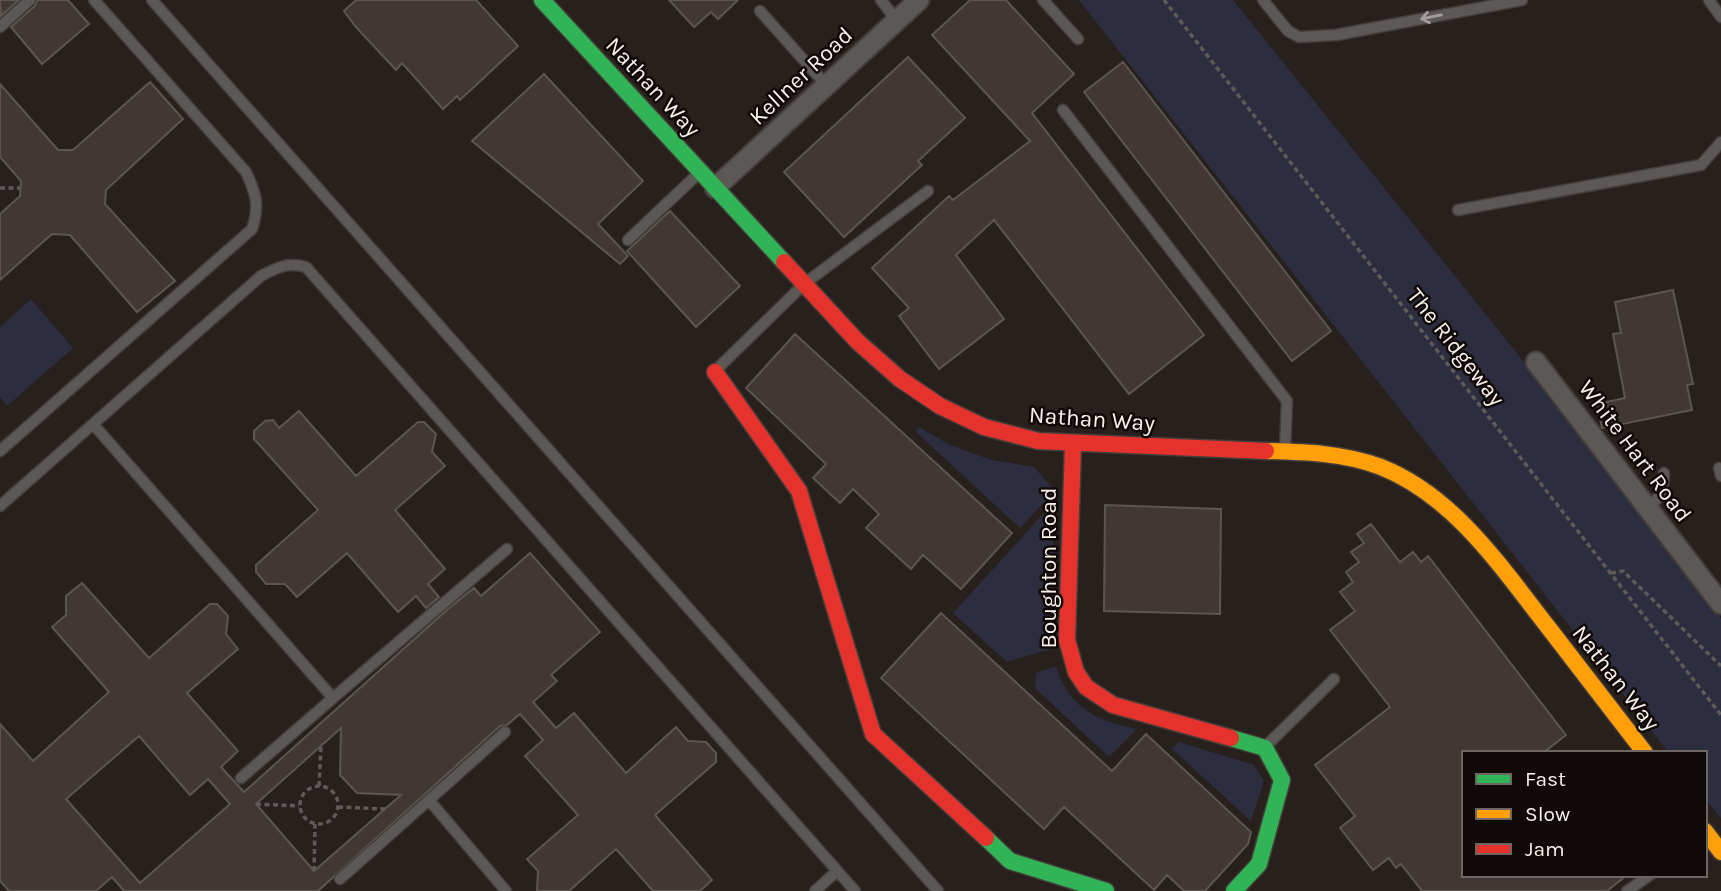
<svg xmlns="http://www.w3.org/2000/svg" width="1721" height="891" viewBox="0 0 1721 891" font-family="Karla,sans-serif">
	<style>
		.grass { fill: #2c2e40 }
		.building { fill: #423833; stroke: #5c5552; stroke-width: 2; fill-rule: evenodd }
		.lines { fill: none; stroke-linecap: round; stroke-linejoin: round }
		.lane-casing { stroke: #443e3a; stroke-width: 13 }
		.street-casing { stroke: #443e3a; stroke-width: 23 }
		.fast-casing { stroke: #443e3a; stroke-width: 19 }
		.slow-casing { stroke: #443e3a; stroke-width: 19 }
		.jam-casing { stroke: #443e3a; stroke-width: 19 }
		.path { stroke: #5e5a58; stroke-width: 3.5; stroke-dasharray: 5 3.5; stroke-linecap: butt }
		.lane { stroke: #5c5856; stroke-width: 10 }
		.street { stroke: #5c5856; stroke-width: 19 }
		.fast { stroke: #30b455; stroke-width: 16 }
		.slow { stroke: #ff9f0a; stroke-width: 16 }
		.jam { stroke: #e5322d; stroke-width: 16 }
		.oneway { stroke: #a39c9a }
		.labels { text-anchor: middle; dominant-baseline: central; stroke-width: 5; stroke-linejoin: round; paint-order: stroke }
		.street-label { font-size: 23px; fill: #f9f0ec; stroke: #0f0a07 }
	</style>
	<rect width="100%" height="100%" fill="#27201c"/>
	<path class="grass" d="M1079,0H1233L1606,464L1721,619V818L1705,799V753H1669Z
		M31,299L73,348L7,406L0,397V327Z
		M919,427L948,444L969,452L992,460L1034,467L1055,491L1020,528L916,432Z
		M1055,501L1049,634L1050,649L1007,662L953,613Z
		M1056,666C1068,708 1097,721 1137,729L1109,757L1035,688L1036,673Z
		M1179,742L1254,765L1264,781L1251,821L1172,749Z"/>
	<path class="building" d="M0,0H19L1,16Z
		M37,0H68L89,24L42,64L11,27L35,6Z
		M356,0H476L518,46L460,100L457,96L443,109L402,63L396,70L355,26L344,11Z
		M669,0H738L718,19L711,12L694,27Z
		M970,0H1006L1074,74L1032,113L1204,335L1129,394L994,220L956,255L1004,319L939,369L899,316L909,308L872,268L949,196L953,200L1030,141L932,35Z
		M908,57L965,118L918,161L922,165L844,237L784,172Z
		M1123,62L1331,331L1292,361L1084,92Z
		M544,74L643,181L598,224L628,256L620,264L472,141Z
		M150,82L183,119L106,190L105,204L175,281L137,312L70,235L52,234L0,280V214L20,196L21,181L0,157V84L58,150H73Z
		M670,211L740,286L696,327L627,251Z
		M1673,290L1693,384L1687,385L1692,410L1602,428L1597,404L1625,398L1613,334L1621,333L1615,302Z
		M795,334L1012,533L961,589L923,555L911,569L866,528L879,514L853,489L840,503L813,478L826,464L746,388Z
		M299,411L356,476L418,422H424L436,434L432,452L445,466L395,510L445,569L428,584L439,597L426,608L416,596L398,612L347,553L297,597L285,584H266L256,572V565L318,510L254,439V431L265,421L273,420L279,428Z
		M1105,505L1221,509L1220,614L1104,611Z
		M1371,524L1400,562L1413,552L1421,562L1428,556L1566,735L1543,753H1464V875H1627L1607,891H1422L1401,864L1396,868L1389,858L1373,870L1340,828L1355,816L1315,765L1390,707L1330,630L1355,611L1340,592L1353,582L1346,572L1359,562L1351,552L1364,543L1357,534Z
		M530,553L600,632L551,675L557,681L533,702L556,728L574,713L626,773L676,727L688,741L706,742L716,753V762L655,815L712,880L700,891H653L616,849L569,891H537L538,871L527,859L578,815L525,756L543,740L520,714L507,725L500,726L318,891H124L112,877L96,891H9L0,881V724L33,761L109,692L52,627L66,615V596L82,583L149,658L210,604H217L228,616L226,634L238,649L187,693L238,751L221,767L244,792L449,608L474,588L481,596ZM341,728L340,775L357,793L401,795L314,871L256,804ZM139,736L190,795L208,779L230,804L140,883L66,799Z
		M941,613L1112,771L1146,734L1251,832L1248,844L1205,891H1184L1167,875L1154,890L1064,807L1044,829L881,678Z"/>
	<g class="lines">
		<defs>
			<path id="lane" d="M152,0L938,891
				M881,0L897,21
				M1043,0L1078,39
				M1263,0L1288,31L1299,37L1336,35L1522,0
				M1709,0L1721,17
				M760,11L827,86
				M0,27L30,0
				M1063,110L1287,401L1285,450
				M1458,210L1701,165L1721,142
				M628,240L700,172
				M715,371L804,284L928,191
				M93,424L333,698L241,778
				M0,451L252,229C260,205 256,194 246,172L94,0
				M1719,468L1721,476
				M0,506L261,276C278,267 288,262 306,267L855,891
				M1648,508C1661,497 1664,489 1664,473
				M333,698L507,549
				M1265,747L1334,679
				M429,800L505,732
				M340,879L429,800L506,891
				M815,891L837,871
				M1627,891L1650,875"/>
			<path id="street" d="M715,188L919,0
				M1536,362L1721,604"/>
			<path id="fast" d="M542,0L784,262
				M1231,738L1265,748L1282,780L1259,864L1234,891
				M986,838L1010,861L1106,891"/>
			<path id="slow" d="M1266,451C1305,452 1344,453 1381,467C1454,496 1501,567 1548,627C1580,669 1613,711 1645,753
				M1705,831L1721,852"/>
			<path id="jam" d="M784,262L858,342L900,379L940,406L984,427L1038,441L1266,451
				M715,372L799,491L873,734L986,838
				M1073,444L1067,640L1076,672L1086,687L1113,705L1231,738"/>
		</defs>
		<use href="#lane" class="lane-casing"/>
		<use href="#street" class="street-casing"/>
		<use href="#fast" class="fast-casing"/>
		<use href="#slow" class="slow-casing"/>
		<use href="#jam" class="jam-casing"/>
		<path class="path" d="M1164,0L1721,715
			M0,188H21
			M1611,573L1623,571L1721,666
			M300 805a19 19 0 1 1 38 0a19 19 0 1 1-38 0Z
			M319,786L321,747
			M256,804L299,806
			M338,807L385,809
			M314,871L315,824"/>
		<use href="#lane" class="lane"/>
		<use href="#street" class="street"/>
		<use href="#fast" class="fast"/>
		<use href="#slow" class="slow"/>
		<use href="#jam" class="jam"/>
	</g>
	<defs><path id="oneway-shaft" d="M-6 0H5M1.5-3L5.5 0L1.5 3" fill="none" stroke-width="1.6" stroke-linecap="round" stroke-linejoin="round" transform="scale(1.75)"/></defs>
	<use class="oneway" href="#oneway-shaft" transform="translate(1431 17) rotate(169)"/>
	<g class="labels">
		<g class="street-label">
			<text transform="translate(801 76) rotate(-43)">Kellner Road</text>
			<text transform="translate(653 87) rotate(47)">Nathan Way</text>
			<text transform="translate(1456 347) rotate(52)">The Ridgeway</text>
			<text transform="translate(1092 419) rotate(4)">Nathan Way</text>
			<text transform="translate(1635 451) rotate(53)">White Hart Road</text>
			<text transform="translate(1048 568) rotate(-90)">Boughton Road</text>
			<text transform="translate(1616 678) rotate(52)">Nathan Way</text>
		</g>
	</g>
	<rect x="1462" y="751" width="245" height="126" fill="#0f0a07" stroke="#6d6663" stroke-width="2"/>
	<rect x="1476" y="774" width="35" height="10" fill="#30b455" stroke="#6d6663" stroke-width="2"/>
	<text x="1525" y="786" font-size="21" fill="#f9f0ec">Fast</text>
	<rect x="1476" y="809" width="35" height="10" fill="#ff9f0a" stroke="#6d6663" stroke-width="2"/>
	<text x="1525" y="821" font-size="21" fill="#f9f0ec">Slow</text>
	<rect x="1476" y="844" width="35" height="10" fill="#e5322d" stroke="#6d6663" stroke-width="2"/>
	<text x="1525" y="856" font-size="21" fill="#f9f0ec">Jam</text>
</svg>
